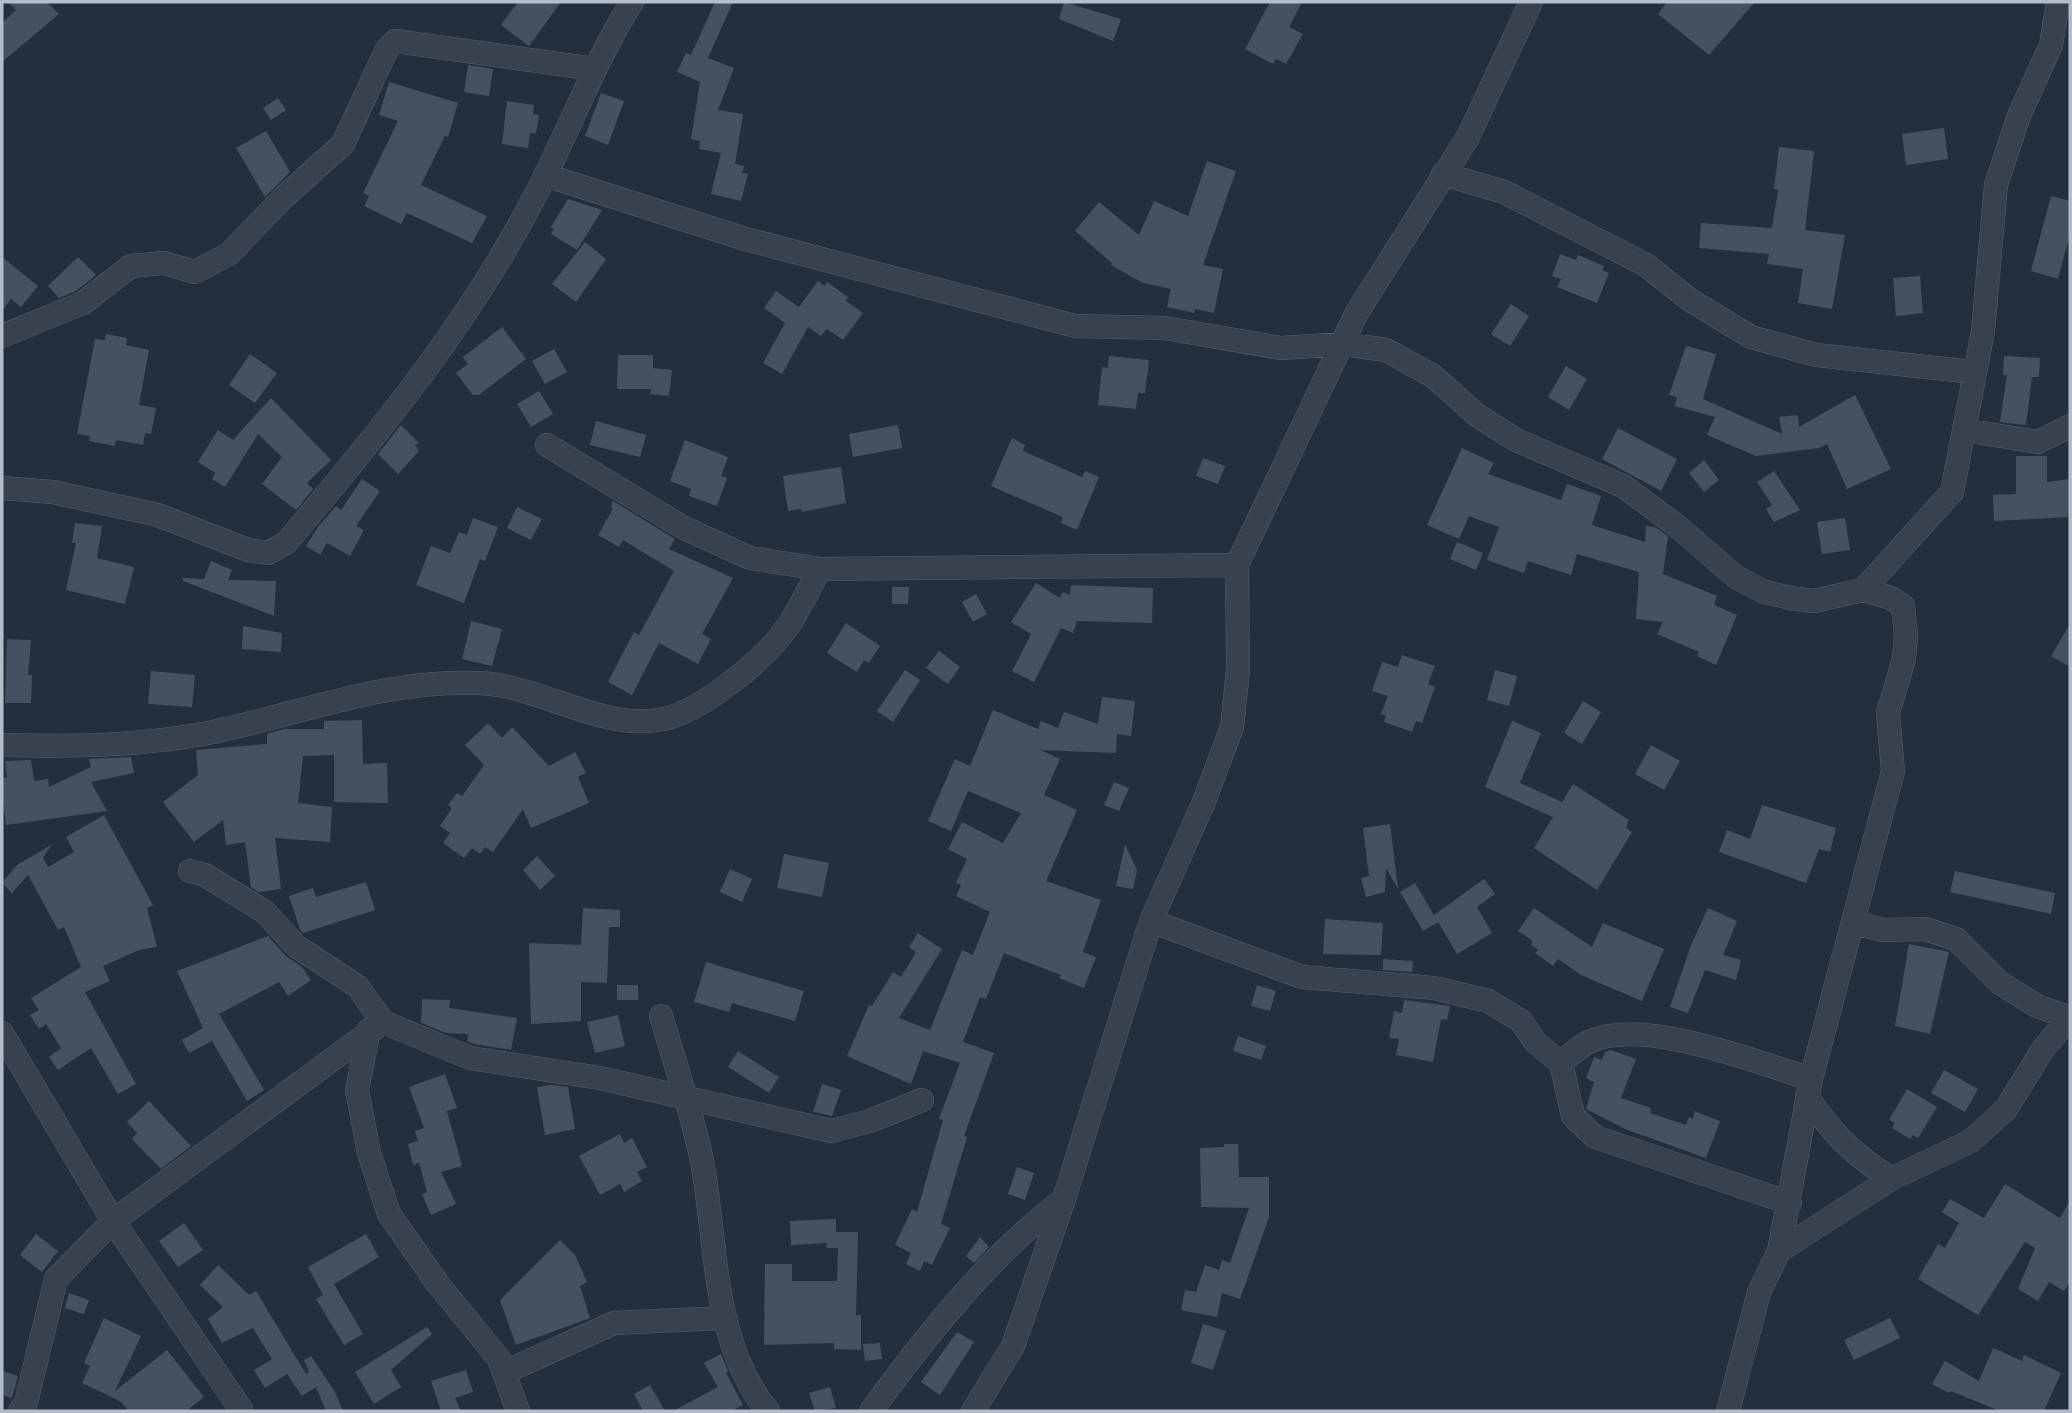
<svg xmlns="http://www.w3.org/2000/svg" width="2072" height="1413" viewBox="0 0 2072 1413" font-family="'Space Grotesk',sans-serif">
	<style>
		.building { fill: #455162 }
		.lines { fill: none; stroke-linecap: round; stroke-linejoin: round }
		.minor-casing { stroke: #565f6c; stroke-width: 24 }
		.minor { stroke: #38414e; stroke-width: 23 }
	</style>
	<rect width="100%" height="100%" fill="#242f3e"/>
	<path class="building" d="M8,2H47L59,14L2,62V23L16,10Z
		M518,2H561L529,46L501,25Z
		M715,2H733L708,58L734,68L718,110L743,114L735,164L744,166L742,173L748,174L741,201L711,194L721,153L699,149L700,141L691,139L700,82L677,72L686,53L691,55Z
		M1064,2L1121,19L1113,41L1059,19Z
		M1270,2H1302L1289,27L1303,34L1286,64L1276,59L1273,64L1245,49Z
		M1667,2H1755L1709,55L1658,14Z
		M468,65L493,69L489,96L464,92Z
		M389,82L458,103L448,137L445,136L421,185L487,216L472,243L407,213L401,224L364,206L369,196L363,193L398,121L379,115Z
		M601,93L624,101L608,145L585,136Z
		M278,98L286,110L271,120L263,108Z
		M507,101L534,105L533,114L539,115L536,133H530L528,148L502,144Z
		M1944,128L1948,159L1906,165L1902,134Z
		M266,131L290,172L265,197L236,148Z
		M1779,147L1814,151L1805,230L1845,235L1832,309L1798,303L1803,269L1767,264L1769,254L1699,248L1701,223L1772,228L1778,190L1774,189Z
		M1207,161L1236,171L1203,265L1223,269L1214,313L1195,309L1194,313L1167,307L1171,289L1143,283L1111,265L1112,263L1075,231L1099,202L1139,235L1154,201L1188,216Z
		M2051,196L2070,201V234L2058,279L2031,271Z
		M568,199L602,210L577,250L551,234L554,229L551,227Z
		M585,242L606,259L576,302L552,284Z
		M1560,254L1576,260L1578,255L1604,266L1602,270L1609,273L1597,303L1557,287L1561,279L1552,276Z
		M2,257L38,286L21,307L11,299L2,311Z
		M78,257L96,275L76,291L59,298L48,286Z
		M1920,276L1923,313L1896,316L1893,278Z
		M818,281L825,286L827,282L848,297L846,301L863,313L843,340L827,329L821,336L808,327L782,374L763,363L785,323L764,308L776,291L799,307Z
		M1511,304L1529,316L1510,346L1491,334Z
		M502,327L526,359L479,395H473L456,373L468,364L463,357Z
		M106,334L127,338L126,345L149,350L139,405L156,408L151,434L145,433L143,445L116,440L115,446L89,441L90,436L77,434L95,339L105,340Z
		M1686,346L1716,354L1703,399L1782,434L1779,417L1798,415L1799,427L1855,395L1891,469L1847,489L1827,444L1819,448L1756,456L1707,435L1715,417L1675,406L1677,397L1669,395Z
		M554,349L567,372L545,384L532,361Z
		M250,354L277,373L255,403L229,385Z
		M618,355H653V368L672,370L669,396L650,394L651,389H617Z
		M1109,356L1149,360L1145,393H1138L1136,409L1098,405L1102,367L1108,368Z
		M2004,356L2040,358L2039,377H2032L2026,425L2000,422L2007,375H2003Z
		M1566,366L1587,379L1569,410L1548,397Z
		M539,391L553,414L531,427L517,404Z
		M271,398L331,460L307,483L313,489L296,510L262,484L282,457L258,434L225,487L212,479L215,473L198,462L218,430L233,440Z
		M596,421L646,435L640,457L590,445Z
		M401,425L419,443L415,445L419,451L398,474L378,454Z
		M898,425L902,448L853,457L849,434Z
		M1618,428L1677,459L1661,491L1602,459Z
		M1012,438L1025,445L1023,451L1082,477L1085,471L1099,477L1077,530L1061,523L1063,517L991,486Z
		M685,440L728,457L721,476L727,478L717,506L689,496L691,489L670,481Z
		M1462,448L1494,463L1488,474L1561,500L1567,484L1601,496L1592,525L1645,542L1646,526L1655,527L1668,536L1663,574L1717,596L1714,605L1737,615L1716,665L1697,656L1699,652L1657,634L1663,622L1636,619L1639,572L1577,554L1571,575L1528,561L1524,573L1487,560L1499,527L1469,516L1459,539L1427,525Z
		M2016,456H2047V482L2070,479V517L1994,521L1993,495L2016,494Z
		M1203,458L1225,466L1218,484L1196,476Z
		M1704,460L1719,480L1704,492L1689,473Z
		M841,467L846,503L802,512L801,509L788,511L783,476Z
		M1774,471L1800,510L1774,522L1766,509L1772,505L1757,482Z
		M362,479L380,491L356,526L364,530L350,556L327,543L320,555L306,546L318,527L336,506L341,510Z
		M613,501L675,539L669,549L733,578L702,634L711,639L698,664L659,643L632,695L608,682L634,632L639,635L674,571L623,540L619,547L598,535L613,509L611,507Z
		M517,507L542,519L531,540L507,528Z
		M473,518L498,527L485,561L480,559L464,603L416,585L431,546L450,553L459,532L467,535Z
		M1845,518L1850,550L1822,554L1817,522Z
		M75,523L102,526L97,558L134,567L125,604L66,590L76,543H72Z
		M1457,542L1483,553L1476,570L1450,559Z
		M211,561L232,570L228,580L276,581L274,616L183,581V578L204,579Z
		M1036,583L1060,598L1063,592L1070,595L1071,585L1153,588L1152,623L1077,621L1073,633L1061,628L1034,682L1012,671L1031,634L1011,622Z
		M892,587H909L908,604H892Z
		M976,594L987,614L973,622L962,602Z
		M471,621L502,629L492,666L462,659Z
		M846,623L880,646L869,663L864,660L857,672L827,653Z
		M2070,624V667L2051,656Z
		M243,626L282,633L281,652L242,649Z
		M7,639L31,640L28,675H32L31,703H5Z
		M939,651L960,667L948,684L926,668Z
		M1402,655L1435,666L1428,684L1435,687L1422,723L1416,721L1412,732L1384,722L1386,716L1381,714L1388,696L1372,691L1382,662L1398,667Z
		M905,670L920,680L893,722L877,711Z
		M1495,670L1517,676L1509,706L1487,700Z
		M151,671L195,675L192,707L148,704Z
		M1102,697L1135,701L1131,736L1117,734L1116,753L1040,750L1060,759L1044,795L1077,810L1046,881L1101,900L1083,952L1096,957L1084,988L1059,978L1061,975L1004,953L986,999L980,997L963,1042L994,1053L964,1136L967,1137L941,1224L950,1228L932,1265L924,1261L920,1271L906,1264L911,1253L895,1245L912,1209L917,1212L943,1120L939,1119L960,1063L923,1051L911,1084L847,1056L869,1005L872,1006L893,972L901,977L916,952L909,947L918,933L942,949L899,1018L930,1030L962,950L973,955L990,912L956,896L961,885L956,883L967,859L948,849L962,822L1003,843L1021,813L968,791L951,831L928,821L955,759L970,766L993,710L1038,729L1041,721L1058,728L1064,712L1098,724Z
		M1583,701L1601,712L1582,744L1564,733Z
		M362,720L363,764L387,763L388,803L334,802V755L303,756L298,803L332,807L330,842L275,838L281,889L258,892L251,887L245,842L226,845L223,820L194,842L163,802L198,775L196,750L267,744V734L284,729H324V721Z
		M1512,721L1541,733L1520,783L1562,802L1573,784L1629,820L1626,828L1632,832L1597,890L1534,848L1553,817L1485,787Z
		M488,723L502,738L512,727L549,766L575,752L586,773L578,777L589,803L531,828L523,809L493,852L485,847L480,854L472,848L464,858L443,843L450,833L440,826L452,808L448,805L457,793L462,796L484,765L465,745Z
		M1651,745L1680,761L1664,790L1635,774Z
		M131,757L134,773L91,782L107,811L6,825L2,793V778H7L5,761L31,760L34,781L48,779L49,787L91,767L89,759Z
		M1114,782L1129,788L1119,811L1104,805Z
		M1762,805L1836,828L1830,852L1819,849L1806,883L1719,852L1727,830L1750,839Z
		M104,815L153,905L147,908L157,947L139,950L103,966L110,981L85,992L136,1084L118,1094L91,1048L58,1070L49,1057L61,1048L46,1024L39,1029L30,1015L39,1010L31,998L81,967L64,927L58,930L28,875L12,893L2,883L17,865L51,845L43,858L48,867L74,852L66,837Z
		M1390,824L1398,889L1386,868L1385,892L1366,897L1361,878L1369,876L1363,828Z
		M1125,844L1137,870L1133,889L1116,886Z
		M784,854L829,863L822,897L777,888Z
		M537,856L555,876L540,890L523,870Z
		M730,869L752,879L742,902L720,892Z
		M1955,871L2055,893L2051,914L1950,892Z
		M1484,879L1495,894L1477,907L1492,933L1457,954L1434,915Z
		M366,882L375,910L303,933L300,929L289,896L313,888L316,897Z
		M1415,883L1438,922L1423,931L1400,892Z
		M583,908L620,910V927H609L607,983L581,982V1021L531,1024L529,943L581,945Z
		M1534,908L1592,947L1603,923L1664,949L1642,1001L1581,975L1558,959L1553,966L1535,953L1538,950L1531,945L1533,941L1518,931Z
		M1708,908L1737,921L1723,955L1741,960L1736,980L1705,970L1688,1013L1670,1007L1691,945Z
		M1325,919L1383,923L1381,955L1323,954Z
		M268,936L286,956L302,967L311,980L288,996L279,982L219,1014L264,1090L247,1101L212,1041L189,1053L182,1040L203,1028L177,971Z
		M1909,944L1949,952L1930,1034L1895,1026Z
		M1383,959L1413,961L1412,972L1383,970Z
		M706,962L804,991L795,1021L732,1003L729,1012L694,1002Z
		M617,985H638V1000H617Z
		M1257,985L1276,991L1270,1011L1251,1006Z
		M422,999L450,1000L449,1008L517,1018L511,1050L474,1044L467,1041L468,1034L446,1033L421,1023Z
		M1404,1000L1450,1006L1447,1020L1441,1019L1433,1062L1396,1055L1399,1039L1389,1038L1394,1011L1402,1013Z
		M618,1015L625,1046L595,1053L587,1022Z
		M1238,1036L1266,1046L1261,1060L1233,1051Z
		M1611,1050L1636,1059L1621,1098L1651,1108L1650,1113L1686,1125L1689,1117L1693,1119L1694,1111L1720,1121L1706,1158L1625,1129L1586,1109L1594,1082L1586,1078L1594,1057L1602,1060L1605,1052Z
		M738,1051L779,1077L769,1093L728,1067Z
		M1944,1070L1978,1089L1965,1112L1931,1093Z
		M445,1074L457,1108L447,1111L462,1166L441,1172L456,1204L431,1215L422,1194L427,1192L419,1163L413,1165L408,1144L418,1141L415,1131L424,1128L409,1087Z
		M822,1084L841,1090L832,1116L813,1112Z
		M551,1085L568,1087L575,1129L545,1135L537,1087Z
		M1907,1089L1937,1107L1918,1138L1913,1135L1910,1139L1892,1128L1895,1123L1889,1120Z
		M149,1101L191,1146L161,1169L132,1139L137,1133L127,1122Z
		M620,1134L624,1143L632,1138L647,1167L637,1172L642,1181L624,1192L620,1184L600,1195L579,1156Z
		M1224,1144H1238L1239,1177H1269V1217L1240,1299L1222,1293L1217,1317L1181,1310L1185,1290L1196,1292L1205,1265L1219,1270L1222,1260L1230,1263L1249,1208L1201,1207L1200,1148L1224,1147Z
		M1017,1167L1034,1173L1025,1200L1008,1194Z
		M2005,1184L2060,1218L2070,1201V1281L2064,1291L2049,1282L2038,1301L2018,1289L2035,1248L2025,1242L1978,1315L1918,1279L1938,1244L1945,1248L1959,1223L1942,1212L1950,1199L1984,1218Z
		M836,1219V1232H858L856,1315H861V1350L834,1349V1343L764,1345L765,1264H792V1281H837L838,1248H826L827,1243L791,1245L790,1221Z
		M184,1223L203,1250L178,1267L159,1241Z
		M36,1234L58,1251L42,1272L20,1255Z
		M366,1234L379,1257L334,1284L363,1334L344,1345L316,1299L323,1295L308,1267Z
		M980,1237L989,1247L974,1263L966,1256Z
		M560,1240L575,1255L587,1282L580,1286L590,1318L516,1345L500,1300Z
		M218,1265L249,1295L256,1291L306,1374L309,1372L304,1360L311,1356L335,1392L343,1411H326L316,1387L302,1396L287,1374L265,1388L254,1370L272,1359L253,1328L222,1343L208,1319L223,1307L200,1285Z
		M69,1293L89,1300L84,1314L65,1308Z
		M104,1318L141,1336L115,1391L167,1350L204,1397L186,1411H129L120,1401L82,1383L90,1366L84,1363Z
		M1890,1318L1900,1338L1854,1360L1844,1340Z
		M1203,1324L1226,1331L1213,1370L1191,1363Z
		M427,1327L432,1334L391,1370L401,1387L374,1404L355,1372Z
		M957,1332L974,1342L940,1395L921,1382Z
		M880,1343L882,1359L865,1361L863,1344Z
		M1993,1348L2022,1361L2024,1355L2061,1373L2044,1411H2000L1951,1391L1949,1393L1932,1384L1945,1361L1979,1381Z
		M721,1354L728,1371L726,1373L743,1405L731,1411H673L718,1387L704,1363Z
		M466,1370L473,1392L455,1398L461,1411H441L431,1381Z
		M2,1371L18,1376L12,1398L2,1395Z
		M650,1385L665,1411H643L634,1394Z
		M830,1387L836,1408L815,1411L809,1393Z"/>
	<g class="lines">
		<defs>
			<path id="minor" d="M2058,2L2051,45L2018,118L1996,185L1983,331L1964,430L2038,442L2070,426
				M1443,174L1504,192L1646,265L1690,300L1751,337L1816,355L1973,372
				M545,175L742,238L1075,326L1165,328L1281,348L1344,344L1386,350L1433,376L1478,416L1516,440L1623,486L1677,526L1736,577L1762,591L1790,598L1814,601L1863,590L1952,492L1964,430
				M2,336L83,303L131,266L164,263L195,272L229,254L284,197L343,144L386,51L395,41L595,69
				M547,445L684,528L750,558L820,569
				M2,488L53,492L158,515L248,550L268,553L286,543C379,433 471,321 537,192C570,129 594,62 632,2
				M2,745C70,747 140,746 208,733C298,715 385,679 478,683C541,685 601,732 664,719C701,711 760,663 783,633C798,614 808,589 820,569L1237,565
				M190,871L205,875L265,912L296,946L357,986L383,1022L470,1058L600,1078L831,1131L870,1121L922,1100
				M1151,921L1302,977L1434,988L1488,1001L1521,1021L1536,1043L1561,1063L1573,1116L1595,1137L1790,1203
				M1854,923L1883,930L1925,929L1956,939L2000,983L2037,1006L2070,1018
				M661,1016C675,1064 692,1112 702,1161C717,1241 712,1345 768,1411
				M369,1030L357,1090L369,1153L389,1214L438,1284L499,1359L518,1411
				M2,1033L113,1221L242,1411
				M1561,1063C1569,1056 1578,1048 1587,1043C1639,1015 1756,1062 1811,1079
				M1807,1096C1832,1134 1853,1154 1891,1179
				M1779,1251L1891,1179L1971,1141L2006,1109L2043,1049L2070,1017
				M505,1372L614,1323L723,1318
				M20,1411L26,1403L56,1279L113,1221L383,1022
				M871,1411C927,1335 988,1257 1064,1199L1151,921L1203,804L1232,727L1238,670L1237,565L1356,314L1468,137L1531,2
				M973,1411L1013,1346L1064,1199
				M1728,1411L1759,1292L1779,1251L1811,1079L1893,771L1888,713L1904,659L1906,635L1903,606L1891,598L1863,590"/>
		</defs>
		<use href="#minor" class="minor-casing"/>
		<use href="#minor" class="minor"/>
	</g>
	<rect width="2072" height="1413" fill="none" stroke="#b4bcc9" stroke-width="7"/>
</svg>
